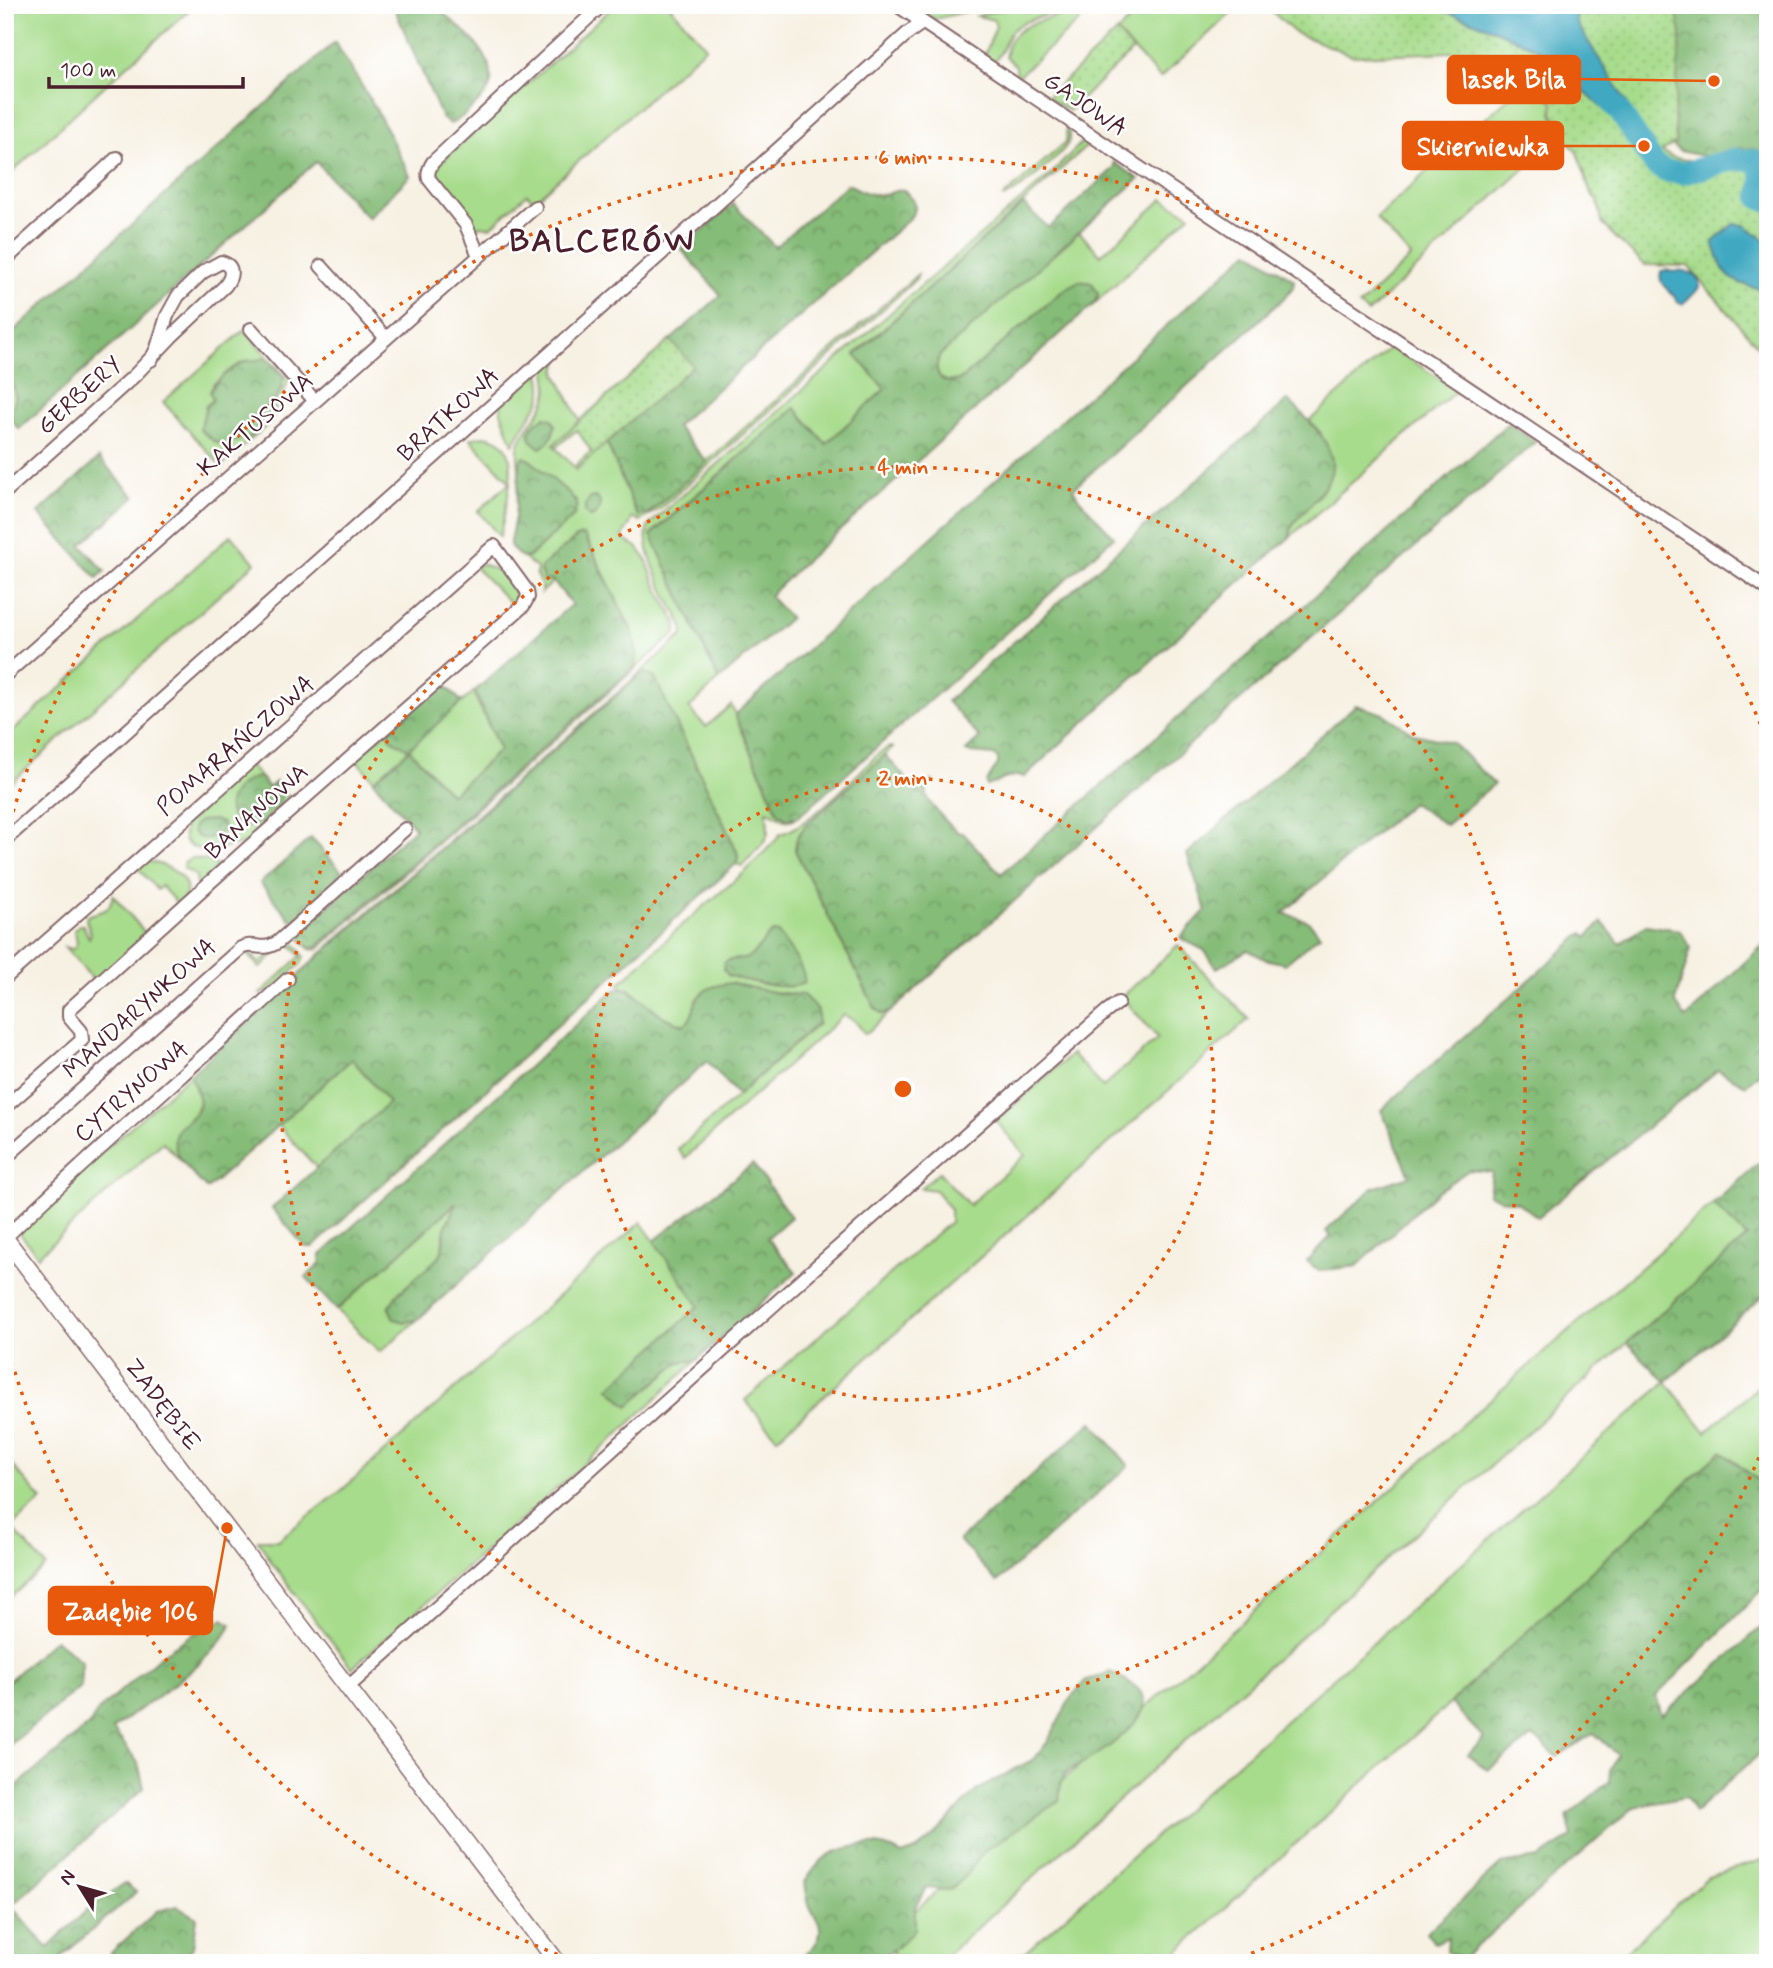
<svg xmlns="http://www.w3.org/2000/svg" width="1773" height="1968" viewBox="0 0 1773 1968" font-family="Mynerve,sans-serif">
	<style>
		.grass { fill: #a7dc8c; stroke: #787e5c; stroke-width: 2; fill-rule: evenodd }
		.forest { fill: url(#forest-crowns); stroke: #686e52; stroke-width: 2 }
		.park { fill: url(#park-dots); stroke: #787e5c; stroke-width: 2 }
		.water { fill: #41a9c1; stroke: #466476; stroke-width: 2 }
		.lines { fill: none; stroke-linecap: round; stroke-linejoin: round }
		.river { stroke: #41a9c1; stroke-width: 23 }
		.minor-casing { stroke: #87686b; stroke-width: 16 }
		.tertiary-casing { stroke: #87686b; stroke-width: 19 }
		.minor { stroke: #fff; stroke-width: 12 }
		.tertiary { stroke: #fff; stroke-width: 16 }
		.ring { fill: none; stroke: #e8590c; stroke-width: 3.5; stroke-dasharray: 3.5 7 }
		.labels { text-anchor: middle; dominant-baseline: central; stroke-width: 5; stroke-linejoin: round; paint-order: stroke }
		.street-label { font-size: 24px; fill: #4a1f2b; stroke: #fff }
		.district-label { font-size: 32px; font-weight: bold; letter-spacing: 2px; fill: #4a1f2b; stroke: #fff }
		.centre { fill: #e8590c; stroke: #fff; stroke-width: 3.5 }
		.ring-label { font-size: 21px; text-anchor: middle; font-weight: bold; fill: #e8590c; stroke: #fff; stroke-width: 5; stroke-linejoin: round; paint-order: stroke }
		.leader { fill: none; stroke: #e8590c; stroke-width: 2.5 }
		.callout-dot { fill: #e8590c; stroke: #fff; stroke-width: 2.5 }
		.callout { fill: #e8590c; stroke: #e8590c; stroke-width: 2.5 }
		.callout-label { font-size: 26px; text-anchor: middle; font-weight: bold; fill: #fff }
	</style>
	<defs>
		<pattern id="forest-crowns" width="20" height="18" patternUnits="userSpaceOnUse" patternTransform="scale(1.75)"><rect width="20" height="18" fill="#85bc78"/><path d="M2 6a3 3 0 1 1 6 0M12 15a3 3 0 1 1 6 0" fill="none" stroke="#6f9863"/></pattern>
		<pattern id="park-dots" width="8" height="8" patternUnits="userSpaceOnUse" patternTransform="scale(1.75)"><rect width="8" height="8" fill="#a7dc8c"/><path d="M2 2h.1M6 6h.1" fill="none" stroke="#91bc79" stroke-width="1.8" stroke-linecap="round"/></pattern>
	</defs>
	<rect width="100%" height="100%" fill="#fff"/>
	<filter id="ink" filterUnits="userSpaceOnUse"><feTurbulence type="fractalNoise" baseFrequency=".0143" numOctaves="2"/><feDisplacementMap in="SourceGraphic" scale="14" xChannelSelector="R" yChannelSelector="G"/><feConvolveMatrix kernelMatrix="1 2 1 2 8 2 1 2 1" color-interpolation-filters="sRGB"/></filter>
	<filter id="wash" filterUnits="userSpaceOnUse"><feTurbulence type="fractalNoise" baseFrequency=".00686" numOctaves="4" result="noise"/><feDisplacementMap in="SourceGraphic" scale="28" xChannelSelector="R" yChannelSelector="G"/><feGaussianBlur stdDeviation="1.57" result="paint"/><feColorMatrix in="noise" values="0 0 0 0 0 0 0 0 0 0 0 0 0 0 0 0 0 1.4 0 .05"/><feComposite in="paint" operator="in"/></filter>
	<g filter="url(#wash)">
		<rect width="100%" height="100%" fill="#f7f1e3"/>
		<path class="grass" d="M5,5H195L101,89L5,179Z
			M615,5H669L706,47L534,201L527,194L491,227L477,226L435,181L437,166Z
			M913,5L1060,6L1074,5C1056,16 1033,15 1016,27C1003,36 1006,54 992,62L984,57L996,26L994,20L977,16L1008,7L991,6L935,19Z
			M1081,5H1097L1017,77L1016,75V66L1006,57C1005,23 1051,19 1076,10Z
			M1147,5H1240L1160,78L1117,32Z
			M1531,80L1553,102L1552,113L1562,134L1368,313L1359,306L1411,257L1376,218L1506,100Z
			M1066,130L1069,132C1069,136 1070,140 1068,143C1061,156 1015,195 1002,198L1066,142Z
			M1083,141L1088,145L855,354L885,389L826,444L795,408L651,534L719,680L689,708L706,727L731,705L778,812L786,818L798,817C782,826 780,814 767,811L768,833L765,841L742,866L736,864L738,858L737,851L684,739L640,675L305,969L320,954L683,635V627C673,606 635,545 650,524L913,293L1049,176Z
			M1163,199L1190,215L1094,304L1098,294L1092,283L1079,281L1062,291L963,378C943,387 931,376 940,355L1079,232L1101,255Z
			M919,273L916,279L901,293L661,508L640,521L632,517C632,526 623,530 623,539L637,547L646,559L655,583L677,624L676,633L318,949L312,950L308,948L313,949L633,633L587,539L551,580L553,582L541,593V585L536,574L537,568L516,553L524,558L529,557L574,516L577,504L575,499L520,463L519,472C519,463 516,452 519,444C526,426 543,413 547,395C551,381 540,368 552,358H559L556,373L580,421L553,445L576,469L607,443L635,511L641,516L649,513Z
			M244,330L289,380L271,422L221,466L163,402ZM257,361L283,387C269,408 273,422 248,435C242,438 239,440 232,440L204,414L206,406L213,400V384L223,377Z
			M1391,347L1457,390L1290,537C1289,520 1312,503 1323,490L1321,433L1309,421Z
			M537,372L540,374C543,383 543,390 541,399L513,444L501,412V404Z
			M6,378L12,381L16,398L9,418L5,414Z
			M484,436C491,437 499,439 504,445C520,463 503,514 500,537L478,511L510,482L470,439Z
			M231,535L255,563L5,788V738Z
			M483,564C500,572 507,572 514,591C516,598 518,601 515,608L474,566Z
			M442,682L462,702L477,689L475,693L476,699L500,750L451,795L409,750L374,780L355,759Z
			M890,747L893,748L806,825L797,838L795,850L856,971L882,1014L890,1012L865,1034L855,1021L844,1015L685,1158L678,1149L818,1024V1010L803,995L764,991L697,1000L690,1021L684,1025L664,1017L629,989L623,988L619,984L683,924L746,871L777,839L780,834C805,830 860,772 879,753Z
			M249,764L269,788L276,782L294,804L250,841C233,848 171,862 186,824Z
			M192,858L209,861L216,865L217,869L197,887L196,876L183,868V864Z
			M146,861C168,864 201,881 179,906L161,886L157,890L137,867Z
			M113,895L147,935L95,982L65,947L71,949L75,947L77,942L74,930L79,925H83L89,938L91,934L86,920L87,916C102,909 108,916 113,895Z
			M287,940C295,942 302,950 304,958L301,964L272,990L262,994H260L301,956L288,942L260,968L244,950L248,951L259,963Z
			M1178,945L1249,1019L777,1438L745,1400L950,1222V1208L935,1190L920,1188L939,1172L969,1205L1025,1155L996,1121L1072,1054L1103,1087L1158,1038L1122,997Z
			M352,1058L390,1103L317,1168L278,1125Z
			M190,1075C202,1106 204,1106 179,1128L178,1155L187,1167L163,1142L38,1256L18,1231L53,1195Z
			M457,1202L443,1236L442,1251L439,1258L396,1295L404,1322L417,1320L380,1352L337,1310Z
			M1713,1204L1747,1237L1627,1343L938,1963H902L882,1940L1390,1491L1458,1428Z
			M641,1222L699,1306L628,1406L679,1362L697,1360L613,1439L352,1668L272,1563L258,1540H278L342,1490Z
			M1768,1378V1488L1721,1452L1450,1703L1165,1963H1013L1666,1382L1706,1432Z
			M5,1457L42,1500L11,1527L46,1566L5,1602Z
			M1768,1858V1963H1613L1708,1877Z"/>
		<path class="forest" d="M393,5H434C455,24 495,51 491,82C490,91 482,98 476,104C467,112 461,120 450,124L442,118Z
			M1660,5H1768V154L1752,149L1712,158L1680,151L1643,125Z
			M335,42L376,109L410,176L368,218L316,162L19,429L9,418L16,398L12,381L5,379V339Z
			M1114,162L1139,179L940,355C931,375 943,388 963,378L1062,291L1079,281L1092,283L1098,294L1094,304L801,565L769,596L790,618L719,680L651,535L795,408L826,444L885,389L855,355L1023,204L1049,228L1114,168Z
			M848,184C860,190 872,198 887,194C894,192 897,189 904,190L914,201L915,209L910,218L676,426L707,462L649,513L640,516L637,515L607,443L638,414L619,386L721,295L681,249L733,204L775,247Z
			M1249,251L1294,280L1293,287L1286,296L1073,489L1079,499L1114,537L798,817L786,818L778,812L735,715Z
			M264,358L284,376C283,386 280,389 276,398C270,412 267,427 252,436C244,442 234,439 225,445L215,442L200,430L206,406L213,400L210,392C213,382 236,364 246,361C253,359 257,362 264,358Z
			M1288,400C1307,418 1343,449 1329,479C1323,492 1312,503 1302,514C1295,521 1289,527 1290,537L1173,641L1024,777C1011,772 999,783 987,786L986,783L998,764V759L994,755L971,753L966,751L980,738L947,701Z
			M545,417L552,419L555,425C553,436 550,443 540,448C522,437 530,425 545,417Z
			M1508,423L1535,442L1198,737L890,1012L882,1014L875,1008L795,850L797,838L806,825L885,755L918,792L933,780C929,785 925,790 927,796C930,806 951,827 959,833H963L1001,874C1171,724 1341,575 1508,423Z
			M524,457L529,459L570,494L577,505L574,516L529,557L524,558L516,553L510,546V541L515,517L520,463L521,459Z
			M99,458L135,497L81,545L105,571L97,578L38,513Z
			M596,497L600,502C600,509 597,517 589,517L585,512V505L590,498Z
			M584,535L633,633L637,657L635,666L317,947L313,949C306,947 302,942 299,936L301,931L415,828L373,781L409,750L390,738V730L434,690L443,687L449,689L462,702L409,749L451,795L500,750L475,693L477,689L572,604L552,580L544,581L540,571L542,566L578,536Z
			M646,673L655,678L737,852L738,858L736,864L313,1247H305L272,1208L389,1103L352,1059L207,1189C194,1175 163,1149 179,1128C185,1121 196,1117 199,1107C202,1097 194,1085 190,1075L316,959L640,675Z
			M1356,705L1383,714L1415,734L1453,743L1494,784L1446,825L1412,803L1283,913L1308,921L1320,935L1285,964L1265,959L1248,950L1217,968L1204,950L1180,938L1206,910L1187,854Z
			M260,777L269,788L276,782C288,796 277,814 263,822C259,825 251,826 246,827C242,826 238,825 235,822C217,804 241,778 260,777Z
			M214,820L222,823L224,829C216,840 193,844 193,827L199,821Z
			M311,838L345,875L293,922L260,883Z
			M1602,922L1620,944L1646,925L1679,930L1691,948L1675,1002L1686,1018L1762,946L1768,943V1065L1746,1085L1718,1070L1538,1217L1517,1202L1499,1199L1489,1194L1492,1172L1469,1170L1438,1191L1357,1266L1319,1271L1307,1261L1331,1236L1326,1231L1373,1188L1410,1176L1381,1110L1583,933L1587,937Z
			M773,932L778,933C786,945 807,969 804,983C787,992 747,981 729,976L723,969L724,963C732,957 739,961 747,958C758,953 763,938 773,932Z
			M731,983L782,994L803,995L818,1010V1023L738,1095L707,1061L417,1320L404,1322L394,1319L389,1308L396,1296L439,1257L442,1251L445,1228L456,1203L337,1310L306,1277L320,1264L321,1255L612,992L620,988L628,989L664,1017L684,1025C694,1018 692,1010 697,1000C704,987 717,985 731,983Z
			M1768,1155V1292L1666,1382L1627,1343L1747,1237L1713,1204Z
			M753,1164L791,1217L767,1238L796,1272L697,1360L679,1362L628,1406L609,1388L699,1306L654,1241Z
			M1092,1422L1129,1466L997,1582L959,1540Z
			M1721,1451L1768,1488V1587L1759,1593L1656,1696L1662,1716L1768,1621V1746L1695,1812L1686,1797L1634,1807L1462,1959L1447,1952L1448,1937L1435,1943L1426,1933L1501,1864L1539,1858L1572,1837L1567,1816L1610,1781L1611,1770L1618,1755L1594,1733L1557,1757L1533,1736L1488,1770L1468,1755L1484,1738L1450,1703Z
			M223,1619L231,1624C220,1657 142,1706 113,1729L138,1763L144,1788L11,1906L48,1948L87,1910L125,1883L136,1892L62,1956V1963H5V1796L90,1724L98,1711L164,1653L193,1634Z
			M55,1639L82,1662L80,1687L5,1749V1684Z
			M1110,1672C1122,1678 1139,1685 1144,1698C1151,1717 1107,1749 1093,1757C1084,1763 1066,1769 1062,1779C1060,1785 1060,1795 1059,1801L983,1852L965,1877L954,1887L948,1890L926,1888L915,1907V1929C905,1939 895,1951 881,1957C858,1968 819,1963 794,1963C806,1954 825,1942 819,1924C817,1917 811,1911 809,1904C807,1897 806,1889 805,1882C820,1859 827,1852 853,1847C862,1845 873,1844 882,1846C889,1847 896,1852 902,1855L916,1850L933,1837L977,1790L1034,1759L1047,1743L1070,1699L1084,1682Z
			M178,1906L197,1918L193,1947L179,1963H79L103,1960L157,1911Z"/>
		<path class="park" d="M1265,5H1675L1681,33L1674,115L1676,143L1662,151C1673,161 1696,162 1710,158C1723,154 1739,145 1753,150C1758,151 1763,156 1768,159V345L1762,351L1688,266L1645,265L1615,237L1602,222L1598,201L1591,194L1578,154L1562,134L1552,113L1553,102L1531,80L1537,73L1516,79L1495,67L1487,57L1472,51L1354,56L1295,33Z
			M1117,32L1133,50L1069,111L1047,97Z
			M670,340L693,366L576,470V465L591,451L577,430L556,447L553,445Z"/>
		<path class="water" d="M1428,5H1579L1576,19L1578,25L1628,105L1613,118L1537,49L1491,28Z
			M1733,224L1745,225L1768,243V287C1759,290 1754,287 1746,285C1722,278 1721,265 1713,242Z
			M1666,270L1674,272C1683,268 1702,274 1699,287C1697,293 1687,299 1683,304L1678,302C1672,289 1657,288 1661,271Z"/>
		<g class="lines">
			<path class="river" d="M1601,90L1620,112L1655,165L1665,171L1684,173L1735,159L1758,161L1763,178L1760,198L1768,201"/>
		</g>
	</g>
	<g filter="url(#ink)">
		<g class="lines">
			<defs>
				<path id="minor" d="M897,5L1768,589
					M479,256L466,225L429,179C427,173 429,168 433,162L602,5
					M5,260L117,158
					M321,266L386,338
					M251,329L315,401
					M5,492L134,376L171,337L225,286C232,277 235,266 221,262L203,272L178,296L167,316L157,348L151,360
					M5,675L535,207
					M5,840C308,573 606,301 908,33L922,23
					M5,978L494,546L527,591L528,597L523,606L249,847L72,1007L69,1010V1017L81,1031L82,1040L5,1107
					M5,1158L241,948C254,941 261,953 278,942L405,829
					M5,1238C96,1148 195,1066 288,979
					M347,1688L817,1266L1107,1011L1118,1003"/>
				<path id="tertiary" d="M5,1238L558,1963"/>
			</defs>
			<use href="#minor" class="minor-casing"/>
			<use href="#tertiary" class="tertiary-casing"/>
			<use href="#minor" class="minor"/>
			<use href="#tertiary" class="tertiary"/>
		</g>
	</g>
	<g class="ring">
		<circle cx="903" cy="1089" r="311"/>
		<circle cx="903" cy="1089" r="622"/>
		<path d="M1767 1438A932 932 0 0 1 1229 1962M577 1962A932 932 0 0 1 7 1346M7 832A932 932 0 0 1 1767 740"/>
	</g>
	<g class="labels">
		<g class="street-label">
			<text transform="translate(1085 105) rotate(34)">GAJOWA</text>
			<text transform="translate(80 396) rotate(-42)">GERBERY</text>
			<text transform="translate(449 415) rotate(-42)">BRATKOWA</text>
			<text transform="translate(256 425) rotate(-41)">KAKTUSOWA</text>
			<text transform="translate(236 746) rotate(-41)">POMARAŃCZOWA</text>
			<text transform="translate(257 812) rotate(-42)">BANANOWA</text>
			<text transform="translate(140 1009) rotate(-42)">MANDARYNKOWA</text>
			<text transform="translate(132 1092) rotate(-41)">CYTRYNOWA</text>
			<text transform="translate(162 1405) rotate(53)">ZADĘBIE</text>
		</g>
		<g class="district-label">
			<text x="602" y="242">BALCERÓW</text>
		</g>
	</g>
	<circle cx="903" cy="1089" r="10" class="centre"/>
	<g class="ring-label">
		<text x="903" y="164">6 min</text>
		<text x="903" y="474">4 min</text>
		<text x="903" y="785">2 min</text>
	</g>
	<path class="leader" d="M1714 81L1580 79M1644 146L1563 146M227 1528L212 1611"/>
	<g class="callout-dot">
		<circle cx="1714" cy="81" r="7"/>
		<circle cx="1644" cy="146" r="7"/>
		<circle cx="227" cy="1528" r="7"/>
	</g>
	<g class="callout">
		<rect x="1448" y="56" width="132" height="47" rx="7"/>
		<rect x="1403" y="122" width="160" height="47" rx="7"/>
		<rect x="49" y="1587" width="163" height="47" rx="7"/>
	</g>
	<g class="callout-label">
		<text x="1514" y="88">lasek Bila</text>
		<text x="1483" y="155">Skierniewka</text>
		<text x="130" y="1620">Zadębie 106</text>
	</g>
	<rect width="1773" height="1968" fill="none" stroke="#fff" stroke-width="28"/>
	<g transform="translate(80 1887) rotate(307)" stroke="#ffffff" stroke-width="5" paint-order="stroke">
	<path d="M0-5L12 26L0 18L-12 26Z" fill="#4a1f2b"/>
	<text y="-10" font-size="19" font-weight="bold" text-anchor="middle" fill="#4a1f2b">N</text>
	</g>
	<path d="M49 77v10h194v-10" fill="none" stroke="#4a1f2b" stroke-width="3.5"/>
	<text x="60" y="77" font-size="21" fill="#4a1f2b" stroke="#ffffff" stroke-width="5" paint-order="stroke">100 m</text>
</svg>
